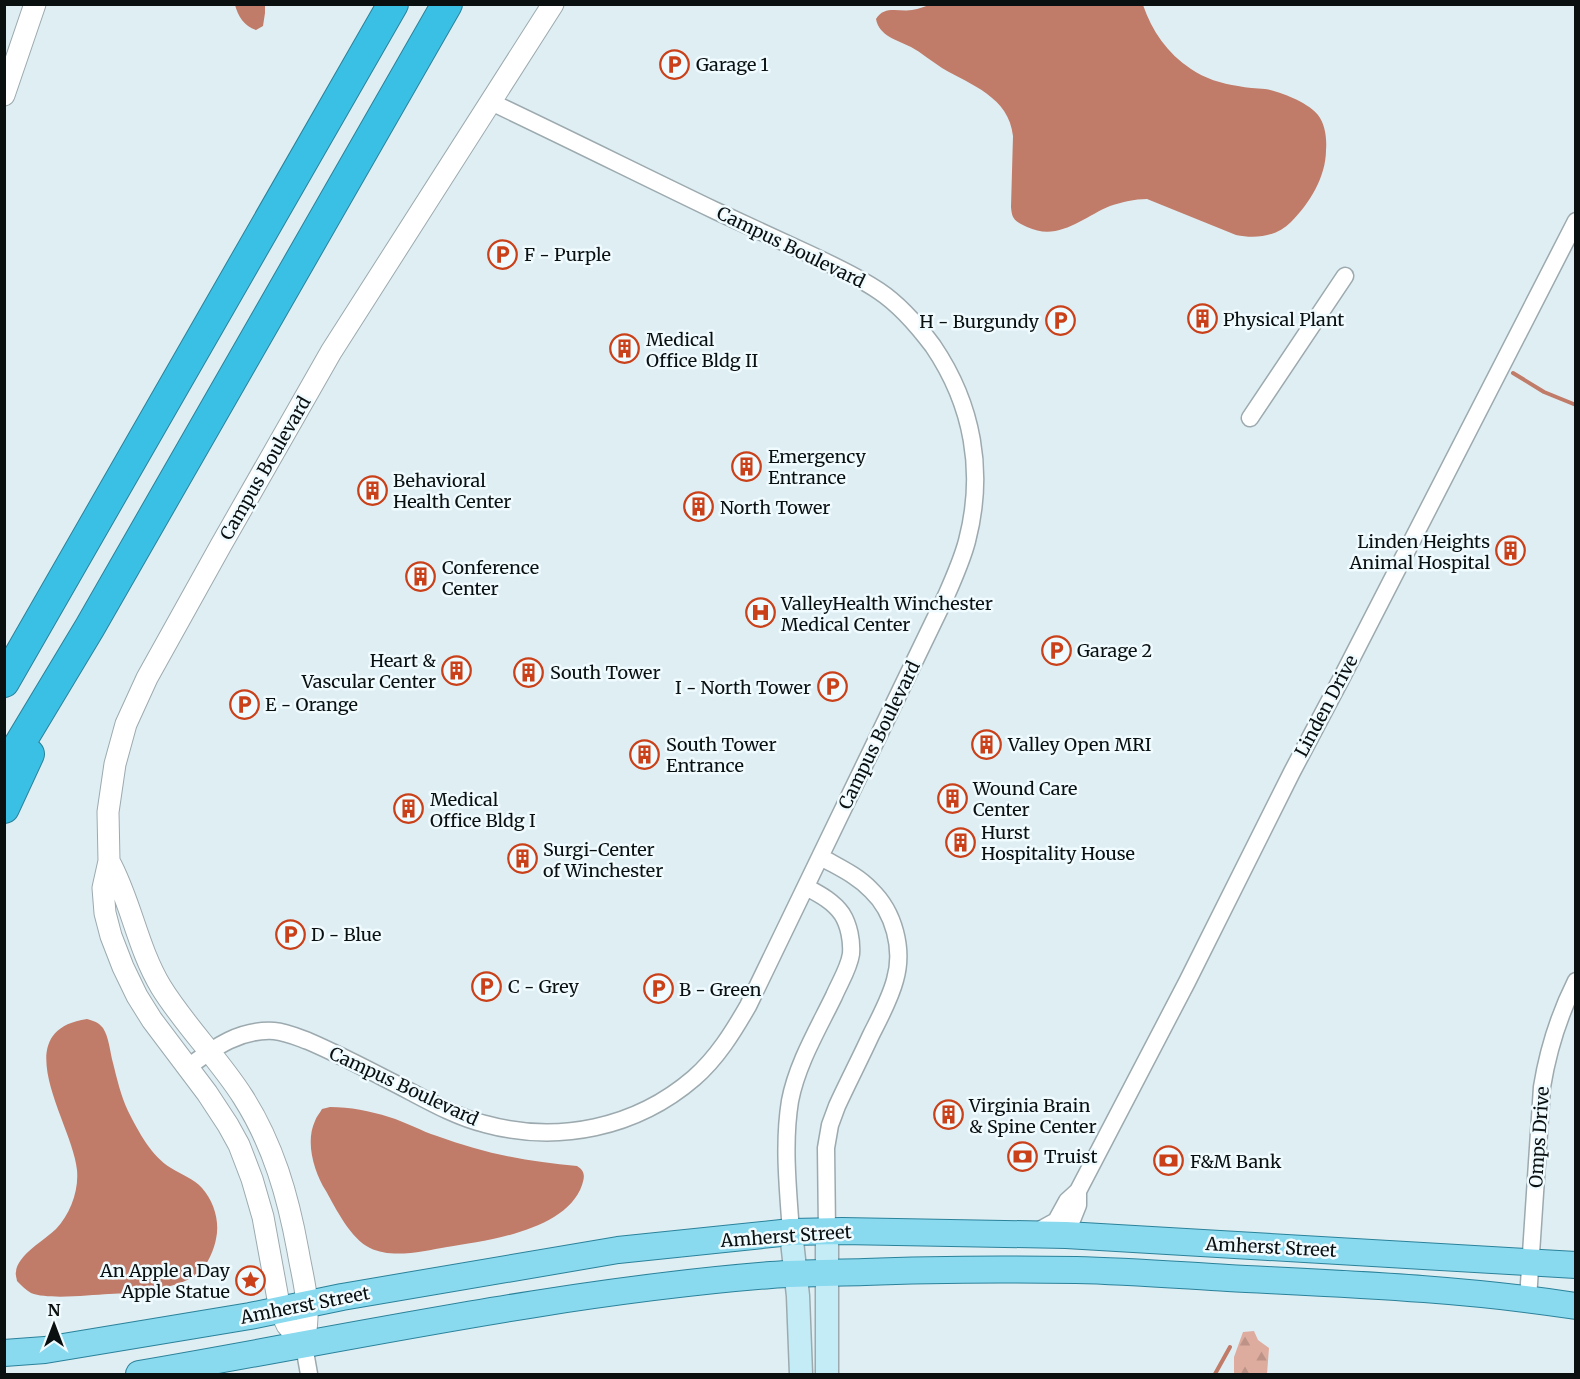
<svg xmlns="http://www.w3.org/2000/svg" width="1580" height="1379" viewBox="0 0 1580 1379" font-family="Merriweather,serif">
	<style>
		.forest { fill: url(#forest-firs) }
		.water { fill: #c07b69 }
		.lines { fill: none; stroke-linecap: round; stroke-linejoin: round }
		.stream { stroke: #c07b69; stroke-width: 4 }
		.minor-casing { stroke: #9caaaf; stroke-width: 19 }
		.tertiary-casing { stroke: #9caaaf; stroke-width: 23 }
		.secondary-casing { stroke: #9caaaf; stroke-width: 25 }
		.primary-casing { stroke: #2a829a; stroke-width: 28 }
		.motorway-casing { stroke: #2a829a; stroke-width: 32 }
		.minor { stroke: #fff; stroke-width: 16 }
		.tertiary { stroke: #fff; stroke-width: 21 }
		.secondary { stroke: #c4ecf7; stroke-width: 22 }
		.primary { stroke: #89d9ef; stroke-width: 26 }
		.motorway { stroke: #3bc0e5; stroke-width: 30 }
		.labels { text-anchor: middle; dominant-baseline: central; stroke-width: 5; stroke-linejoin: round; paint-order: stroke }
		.poi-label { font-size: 18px; fill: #0a0f10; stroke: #effbff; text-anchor: start }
		.street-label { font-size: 18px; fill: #0a0f10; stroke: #effbff }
	</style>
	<defs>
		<pattern id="forest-firs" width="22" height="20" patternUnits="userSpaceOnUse" patternTransform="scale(1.5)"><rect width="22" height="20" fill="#deac9f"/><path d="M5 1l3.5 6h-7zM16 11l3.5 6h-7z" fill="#bd9388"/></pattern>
	</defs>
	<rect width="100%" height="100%" fill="#dfeef3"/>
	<path class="forest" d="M1254,1331L1258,1340L1269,1348L1267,1374H1234V1357L1243,1332Z"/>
	<path class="water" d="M932,4L1143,5C1152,31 1167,53 1191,69C1204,78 1222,84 1238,86C1247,88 1256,88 1265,89C1280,91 1309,103 1318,115C1325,124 1327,138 1326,150C1326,177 1309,204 1291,222C1276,237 1255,239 1236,235L1147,199C1134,199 1123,202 1110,206C1083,217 1059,242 1027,227C1015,221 1012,220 1011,207L1013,136C1009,97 971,85 942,68C931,61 922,53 911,47C897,40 879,36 876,19C884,5 899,12 912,10C919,9 925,6 932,4Z
		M235,5H265V13L263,26L256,30C244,26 238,16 235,5Z
		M87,1019C94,1021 98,1022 103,1028C109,1037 110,1052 113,1063C117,1079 121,1096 128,1111C138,1131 152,1157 171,1168C182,1175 194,1179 202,1188C214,1202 220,1221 216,1239C214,1250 207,1267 197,1274C176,1290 134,1293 109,1294C89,1295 49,1300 31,1293C26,1290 21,1285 17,1281C17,1280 15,1273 16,1272C17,1255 45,1240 56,1229C70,1214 79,1191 77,1170C73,1124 4,1031 87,1019Z
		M330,1107C350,1107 370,1111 389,1117C406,1122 421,1131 437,1136C482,1153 529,1162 577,1166C585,1171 585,1176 582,1185C567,1230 487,1241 447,1247C424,1251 392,1259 370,1248C351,1239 336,1209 326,1191C314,1172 305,1142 315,1121C316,1117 320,1113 322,1109Z"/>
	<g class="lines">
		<path class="stream" d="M1513,373L1544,392L1576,405
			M1215,1374L1230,1347"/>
		<defs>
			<path id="minor" d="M1250,418L1345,276
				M821,857C838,867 857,875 871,890C894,912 904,949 895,980C890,999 880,1017 871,1035C860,1059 848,1082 837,1106L830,1125L826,1148L827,1231
				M188,1067C214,1048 239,1029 274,1031C286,1032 297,1037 308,1041C336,1053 363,1067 390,1081C420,1096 452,1116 485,1124C558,1144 636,1128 694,1078C717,1058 733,1032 748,1006L946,596C954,578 962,560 967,541C985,472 973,405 933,346C918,326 900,305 879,291C857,276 832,265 807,253C777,239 747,225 716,211C641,175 567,138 491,102
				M791,1232C788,1189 783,1144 790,1101C797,1064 818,1029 834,996C840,982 849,968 851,954C852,941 849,925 842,914C833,901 819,894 806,887
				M1036,1232L1056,1221L1067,1201L1078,1191L1187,982L1292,772L1340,681L1576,221
				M1066,1235L1078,1205V1191
				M1528,1299L1542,1087C1548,1050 1559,1015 1576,981
				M304,1346L309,1374"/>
			<path id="tertiary" d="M4,95L35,4
				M109,861C131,901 137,947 161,987C185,1026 219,1059 243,1097C273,1144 288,1196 298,1251C301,1269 306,1287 307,1305C308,1319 306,1332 304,1346
				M304,1346L287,1325L280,1310L263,1217L252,1179L239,1145L228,1125L207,1093L152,1020L137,996L123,967L111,936L105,913L103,888L109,861L108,812L115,764L126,724L147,678L221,545L331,352L553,4"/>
			<path id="secondary" d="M827,1231V1374
				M791,1232L798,1296L801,1374"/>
			<path id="primary" d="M4,1353L45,1350L250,1316L342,1297L618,1250L791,1232L842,1231L1066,1235L1576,1265
				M139,1374C349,1338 558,1292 771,1275C802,1273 834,1273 865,1272C935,1269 1005,1269 1076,1270C1126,1271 1177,1275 1228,1278C1344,1284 1461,1288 1576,1306"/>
			<path id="motorway" d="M4,682L393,4
				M4,770L90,627L447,4
				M4,808L29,754"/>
		</defs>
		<use href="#minor" class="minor-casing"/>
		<use href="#tertiary" class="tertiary-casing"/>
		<use href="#secondary" class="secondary-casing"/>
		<use href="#primary" class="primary-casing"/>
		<use href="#motorway" class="motorway-casing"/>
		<use href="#minor" class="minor"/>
		<use href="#tertiary" class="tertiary"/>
		<use href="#secondary" class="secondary"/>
		<use href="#primary" class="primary"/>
		<use href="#motorway" class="motorway"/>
	</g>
	<defs>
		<symbol id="parking-ring" viewBox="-11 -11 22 22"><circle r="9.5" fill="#effbff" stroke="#c94019" stroke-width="1.5"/><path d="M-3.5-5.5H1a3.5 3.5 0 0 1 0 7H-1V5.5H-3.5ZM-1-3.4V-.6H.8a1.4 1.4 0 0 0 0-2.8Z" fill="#c94019"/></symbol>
		<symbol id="building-ring" viewBox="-11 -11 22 22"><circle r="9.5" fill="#effbff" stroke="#c94019" stroke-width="1.5"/><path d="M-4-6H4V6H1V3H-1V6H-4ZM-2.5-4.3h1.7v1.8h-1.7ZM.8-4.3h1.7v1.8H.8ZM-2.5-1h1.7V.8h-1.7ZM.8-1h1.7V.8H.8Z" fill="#c94019"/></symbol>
		<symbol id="hospital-ring" viewBox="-11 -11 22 22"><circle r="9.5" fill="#effbff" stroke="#c94019" stroke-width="1.5"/><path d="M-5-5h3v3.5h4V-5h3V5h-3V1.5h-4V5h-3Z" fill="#c94019"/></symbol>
		<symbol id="bank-ring" viewBox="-11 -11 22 22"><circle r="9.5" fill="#effbff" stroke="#c94019" stroke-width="1.5"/><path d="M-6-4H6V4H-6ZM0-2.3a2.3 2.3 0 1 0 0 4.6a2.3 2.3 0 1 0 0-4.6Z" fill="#c94019"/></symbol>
		<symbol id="sight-ring" viewBox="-11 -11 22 22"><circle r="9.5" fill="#effbff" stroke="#c94019" stroke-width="1.5"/><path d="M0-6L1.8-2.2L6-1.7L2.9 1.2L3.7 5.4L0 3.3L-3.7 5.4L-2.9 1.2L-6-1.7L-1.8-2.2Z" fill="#c94019"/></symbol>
	</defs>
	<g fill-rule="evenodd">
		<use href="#parking-ring" x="658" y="48" width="33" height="33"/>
		<use href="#parking-ring" x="486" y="238" width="33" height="33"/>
		<use href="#building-ring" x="1186" y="302" width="33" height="33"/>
		<use href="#parking-ring" x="1044" y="304" width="33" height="33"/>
		<use href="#building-ring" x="608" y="332" width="33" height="33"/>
		<use href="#building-ring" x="730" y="450" width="33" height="33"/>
		<use href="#building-ring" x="356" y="474" width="33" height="33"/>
		<use href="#building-ring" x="682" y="490" width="33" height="33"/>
		<use href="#building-ring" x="1494" y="534" width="33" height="33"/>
		<use href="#building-ring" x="404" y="560" width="33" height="33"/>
		<use href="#hospital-ring" x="744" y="596" width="33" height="33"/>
		<use href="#parking-ring" x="1040" y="634" width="33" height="33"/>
		<use href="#building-ring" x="440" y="654" width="33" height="33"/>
		<use href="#building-ring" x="512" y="656" width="33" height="33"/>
		<use href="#parking-ring" x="816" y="670" width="33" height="33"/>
		<use href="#parking-ring" x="228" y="688" width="33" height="33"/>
		<use href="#building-ring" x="970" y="728" width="33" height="33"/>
		<use href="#building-ring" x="628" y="738" width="33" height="33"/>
		<use href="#building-ring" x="936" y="782" width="33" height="33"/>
		<use href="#building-ring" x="392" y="792" width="33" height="33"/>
		<use href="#building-ring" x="944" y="826" width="33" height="33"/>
		<use href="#building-ring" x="506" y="842" width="33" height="33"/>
		<use href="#parking-ring" x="274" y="918" width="33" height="33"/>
		<use href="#parking-ring" x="470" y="970" width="33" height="33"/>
		<use href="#parking-ring" x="642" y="972" width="33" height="33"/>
		<use href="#building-ring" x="932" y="1098" width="33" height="33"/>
		<use href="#bank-ring" x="1006" y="1140" width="33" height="33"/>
		<use href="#bank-ring" x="1152" y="1144" width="33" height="33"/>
		<use href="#sight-ring" x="234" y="1264" width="33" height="33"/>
	</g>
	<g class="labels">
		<g class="poi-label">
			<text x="696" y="64">Garage 1</text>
			<text x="524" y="254">F - Purple</text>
			<text x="1223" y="319">Physical Plant</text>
			<text x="1039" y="321" text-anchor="end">H - Burgundy</text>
			<text x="646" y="339">Medical<tspan x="646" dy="21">Office Bldg II</tspan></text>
			<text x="768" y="456">Emergency<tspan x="768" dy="21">Entrance</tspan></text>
			<text x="393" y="480">Behavioral<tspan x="393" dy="21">Health Center</tspan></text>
			<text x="720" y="507">North Tower</text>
			<text x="1490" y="541" text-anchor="end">Linden Heights<tspan x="1490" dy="21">Animal Hospital</tspan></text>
			<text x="442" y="567">Conference<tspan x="442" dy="21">Center</tspan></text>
			<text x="781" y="603">ValleyHealth Winchester<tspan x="781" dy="21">Medical Center</tspan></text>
			<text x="1077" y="650">Garage 2</text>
			<text x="436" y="660" text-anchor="end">Heart &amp;<tspan x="436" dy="21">Vascular Center</tspan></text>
			<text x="550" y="672">South Tower</text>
			<text x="811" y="687" text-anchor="end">I - North Tower</text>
			<text x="265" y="704">E - Orange</text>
			<text x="666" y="744">South Tower<tspan x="666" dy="21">Entrance</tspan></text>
			<text x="1008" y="744">Valley Open MRI</text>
			<text x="973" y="788">Wound Care<tspan x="973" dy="21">Center</tspan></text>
			<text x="430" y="799">Medical<tspan x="430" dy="21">Office Bldg I</tspan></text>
			<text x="981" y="832">Hurst<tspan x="981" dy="21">Hospitality House</tspan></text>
			<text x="543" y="849">Surgi-Center<tspan x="543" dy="21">of Winchester</tspan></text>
			<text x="311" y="934">D - Blue</text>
			<text x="508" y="986">C - Grey</text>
			<text x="679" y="989">B - Green</text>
			<text x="969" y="1105">Virginia Brain<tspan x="969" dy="21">&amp; Spine Center</tspan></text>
			<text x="1044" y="1156">Truist</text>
			<text x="1190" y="1161">F&amp;M Bank</text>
			<text x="230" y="1270" text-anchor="end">An Apple a Day<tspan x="230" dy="21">Apple Statue</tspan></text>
		</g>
		<g class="street-label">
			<text transform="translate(791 247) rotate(26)">Campus Boulevard</text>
			<text transform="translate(265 468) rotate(-60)">Campus Boulevard</text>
			<text transform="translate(1326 706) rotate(-62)">Linden Drive</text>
			<text transform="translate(879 735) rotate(-64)">Campus Boulevard</text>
			<text transform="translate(404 1086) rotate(25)">Campus Boulevard</text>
			<text transform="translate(1539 1137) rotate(-86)">Omps Drive</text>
			<text transform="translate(786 1236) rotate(-4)">Amherst Street</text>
			<text transform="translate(1271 1247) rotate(3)">Amherst Street</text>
			<text transform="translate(305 1305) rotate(-11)">Amherst Street</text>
		</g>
	</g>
	<rect width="1580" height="1379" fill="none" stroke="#0a0f10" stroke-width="12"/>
	<g transform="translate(54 1325)" stroke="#effbff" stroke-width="4.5" paint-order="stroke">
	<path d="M0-4.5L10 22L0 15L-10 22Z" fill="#0a0f10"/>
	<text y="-9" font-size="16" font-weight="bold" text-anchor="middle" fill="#0a0f10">N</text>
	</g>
</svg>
